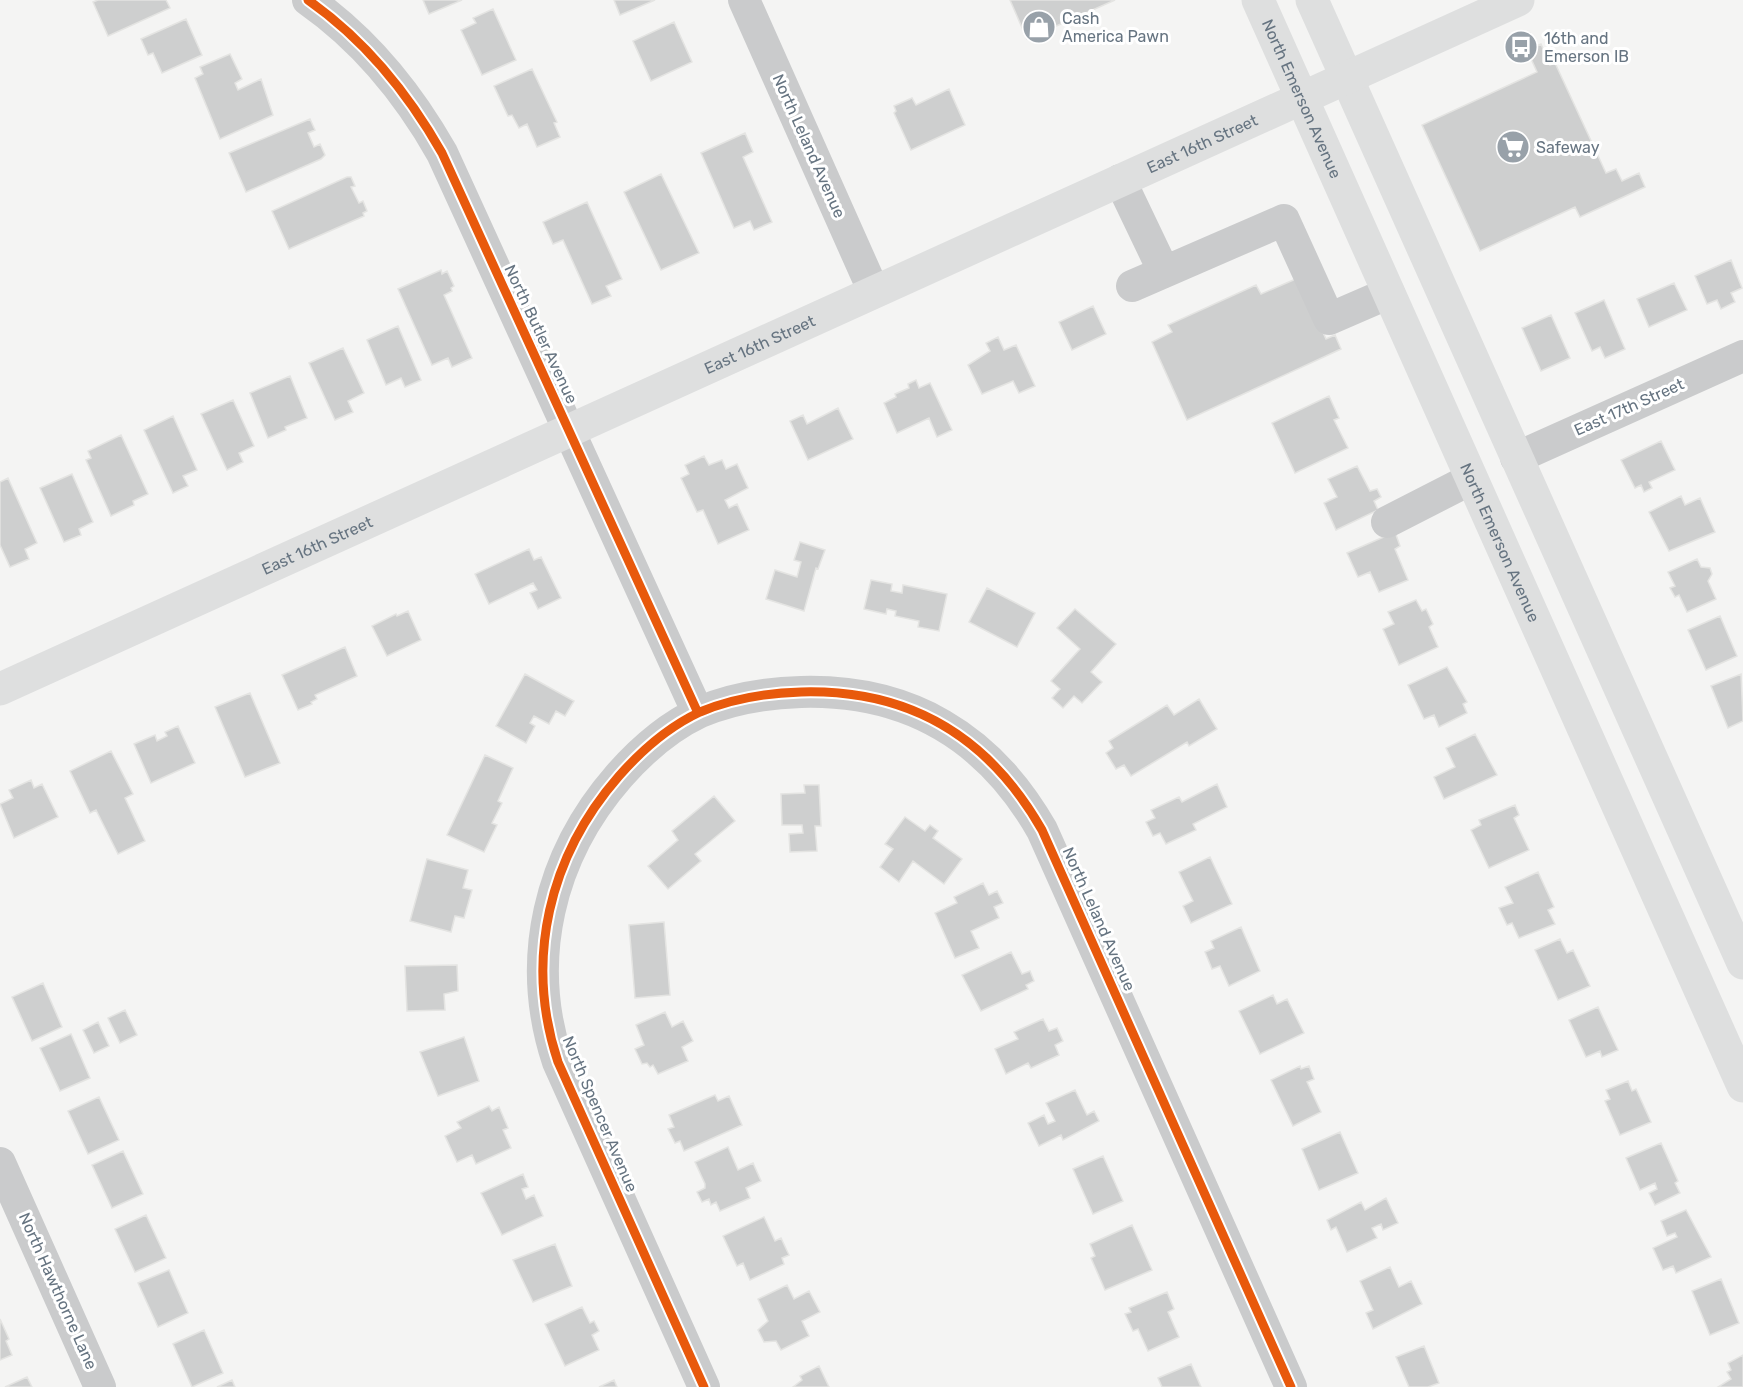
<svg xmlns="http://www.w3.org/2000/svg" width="1743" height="1387" viewBox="0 0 1743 1387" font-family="Rubik,sans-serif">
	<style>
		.building { fill: #cecfcf; stroke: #e4e4e2; stroke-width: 1.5 }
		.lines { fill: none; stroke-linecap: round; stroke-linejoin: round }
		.minor { stroke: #cacbcc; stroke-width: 32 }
		.major { stroke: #dedfdf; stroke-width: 33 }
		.cycleway-casing { stroke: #fff; stroke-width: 13 }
		.cycleway { stroke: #e8590c; stroke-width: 9 }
		.labels { text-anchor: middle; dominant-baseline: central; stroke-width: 6; stroke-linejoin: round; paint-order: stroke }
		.poi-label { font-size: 16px; fill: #667481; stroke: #fff; text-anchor: start }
		.street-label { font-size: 16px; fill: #667481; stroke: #fff }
	</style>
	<rect width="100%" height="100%" fill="#f4f4f3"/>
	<path class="building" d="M98,0H166L170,8L108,36L93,2Z
		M423,0H462L429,14Z
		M614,0H655L620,15Z
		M1010,0H1115L1027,39Z
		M493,9L516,60L482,75L461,30L476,23L473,18Z
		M186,19L202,55L162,73L153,53L148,55L141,39Z
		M674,22L692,62L651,81L633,41Z
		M1541,44L1550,65L1555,63L1606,173L1616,169L1622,181L1639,173L1645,187L1580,217L1575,207L1480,251L1422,125L1537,72L1527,50Z
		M230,54L242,79L235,83L238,90L261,79L273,115L220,139L195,78L203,74L200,67Z
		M532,69L557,122L554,123L560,137L537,147L527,124L519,128L512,115L508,116L494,86Z
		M949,89L965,125L911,150L894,113L896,111L894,106L912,98L916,105Z
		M310,119L315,130L308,133L314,147L320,144L325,155L321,159L246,192L229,153Z
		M745,133L753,152L743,157L772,222L754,230L750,221L734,228L701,153Z
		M661,174L699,253L661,270L624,192Z
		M347,177H351L355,186L351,187L359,203L363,201L367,211L363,213L364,216L289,249L272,211Z
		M587,202L622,279L606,286L611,296L592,304L563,240L553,244L543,222Z
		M1731,260L1742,288L1731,293L1735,302L1721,309L1717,300L1707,304L1695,276Z
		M441,270L442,274L447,271L454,286L451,288L452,291L444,295L472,358L452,367L448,358L432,365L398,289Z
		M1298,278L1326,339L1335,335L1341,349L1187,420L1152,342L1172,332L1168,325L1256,285L1261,294Z
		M1674,283L1687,310L1649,327L1637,299Z
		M1604,300L1625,349L1605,358L1600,347L1592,351L1575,313Z
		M1093,306L1106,334L1072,350L1059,322Z
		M1551,315L1570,358L1541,371L1522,328Z
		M398,326L421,380L405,387L401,378L386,385L367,340Z
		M998,337L1004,350L1016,345L1035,386L1019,393L1013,381L982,394L968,365L990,351L986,343Z
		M343,348L364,393L348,401L353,412L335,420L309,363Z
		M290,376L307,418L285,427L286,430L268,438L250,393Z
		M916,380L919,388L930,383L952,430L937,437L929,418L897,433L884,403L896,397L895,394L909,388L908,384Z
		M1329,396L1339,418L1334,420L1348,448L1295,473L1272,423Z
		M233,400L254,446L239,453L243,462L227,470L201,414Z
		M838,408L853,439L808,460L790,421L803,415L807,424Z
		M173,416L197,470L183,476L188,486L173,493L144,430Z
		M121,435L148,494L133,501L134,505L111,516L86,460L91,458L88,451Z
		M1661,441L1675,470L1649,482L1652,488L1644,492L1641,485L1635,488L1621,460Z
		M704,456L709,465L722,460L726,469L737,464L748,488L725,500L729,508L737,504L749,530L718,544L703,510L697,512L681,478L689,474L685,465Z
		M1357,466L1370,491L1377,489L1381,497L1374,501L1378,510L1336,530L1324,503L1337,497L1328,479Z
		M72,474L93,522L79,529L81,535L64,542L40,488Z
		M8,478L37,543L25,549L29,559L10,567L0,545V482Z
		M1681,496L1685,505L1700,498L1715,532L1669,551L1649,512Z
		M1395,532L1400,546L1395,549L1408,580L1379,592L1370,572L1358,577L1347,553Z
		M800,542L825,550L818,569L816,568L804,611L766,599L775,570L797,577L801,562L794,560Z
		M529,549L534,560L541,557L561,598L538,609L530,593L537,590L533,583L489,604L475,574Z
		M1697,559L1701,567L1710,568L1712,574L1708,581L1716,599L1687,612L1679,595L1675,597L1670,588L1675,586L1668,572Z
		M871,580L892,584L891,591L902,593L903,585L947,594L939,631L918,627L919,621L895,616L896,611L887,609L886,614L864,609Z
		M987,588L1035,613L1017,647L969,622Z
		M1416,600L1422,611L1426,609L1433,624L1429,627L1438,647L1399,665L1383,629L1394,624L1388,612Z
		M1075,609L1116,644L1091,672L1102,682L1082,703L1074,696L1063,708L1052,698L1060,689L1051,681L1080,649L1057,628Z
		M408,611L421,640L387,656L372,626L396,614L397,616Z
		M1720,616L1737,656L1706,670L1688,630Z
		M345,647L357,676L315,695L317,699L311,702L312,704L298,710L282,675Z
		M1447,667L1467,702L1463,704L1467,713L1439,727L1434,715L1424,719L1408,685Z
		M525,674L574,701L565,716L556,711L549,724L534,716L530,723L535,726L526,743L496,726Z
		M1741,674L1743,721L1728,728L1711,686Z
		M250,693L280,763L245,777L215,707Z
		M1199,699L1217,729L1189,746L1187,742L1131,776L1124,765L1116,769L1106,753L1113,748L1109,741L1167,705L1174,715Z
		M178,726L195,763L151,783L134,744L155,735L157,741L167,736L165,732Z
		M1475,734L1497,775L1444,799L1434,777L1455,767L1446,748Z
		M111,751L133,794L125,798L145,841L118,854L96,810L90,813L70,771Z
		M485,755L513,768L498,801L502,803L492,823L497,825L484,852L447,835Z
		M31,780L34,788L42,784L58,817L14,838L0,804L13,798L9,790Z
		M1217,784L1227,807L1193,824L1196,830L1166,844L1160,833L1153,836L1146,822L1155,818L1151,810L1179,797L1182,802Z
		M804,785H819L821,826H815L817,851L790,852L789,834L803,833L802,825H782L781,794L805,793Z
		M714,796L735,821L695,854L701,861L668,889L648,866L678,840L672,831Z
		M1515,805L1519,815L1514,818L1529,850L1489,868L1471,830L1481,825L1479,820Z
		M905,817L925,831L930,825L938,831L933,838L962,859L944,884L913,861L899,882L880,867L893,849L885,844Z
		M1210,857L1232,904L1191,923L1183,906L1193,901L1179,872Z
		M427,859L468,870L463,888L472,890L464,918L455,916L451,932L410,921Z
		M1538,872L1554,907L1548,910L1555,924L1519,938L1512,923L1507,925L1499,908L1513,903L1505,887Z
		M983,883L989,895L997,891L1003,903L994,907L999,918L971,931L979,948L955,958L935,913L957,903L954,897Z
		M664,922L670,995L635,998L629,925Z
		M1241,927L1260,971L1229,986L1220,966L1212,969L1205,952L1214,948L1211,941Z
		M1560,939L1567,953L1573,950L1590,986L1558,1000L1535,950Z
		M1011,952L1022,974L1030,971L1034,981L1026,985L1028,989L981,1011L962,975Z
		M457,965L458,991L444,994L445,1010L407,1011L405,966Z
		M43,983L62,1027L32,1041L12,997Z
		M1273,995L1277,1004L1287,999L1304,1033L1260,1054L1239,1011Z
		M1598,1007L1618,1050L1602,1057L1600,1051L1586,1057L1569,1020Z
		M125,1010L137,1035L120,1043L108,1018Z
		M665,1012L672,1027L683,1021L693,1041L682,1047L688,1061L658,1074L653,1065L650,1067L647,1063L642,1064L635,1049L644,1045L636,1025Z
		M1043,1019L1049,1031L1057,1028L1063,1041L1055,1045L1059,1055L1031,1068L1028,1063L1006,1074L995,1049L1018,1039L1014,1032Z
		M98,1022L109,1046L94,1053L83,1030Z
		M71,1034L90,1078L60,1091L40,1048Z
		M464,1037L479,1081L438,1096L420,1052Z
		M1300,1066L1301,1069L1309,1066L1314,1079L1307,1082L1321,1112L1293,1126L1271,1080Z
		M1628,1081L1632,1091L1636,1089L1651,1122L1620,1135L1605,1101L1610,1099L1606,1090Z
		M1075,1090L1087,1115L1094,1111L1099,1121L1063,1140L1061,1135L1039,1146L1028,1123L1044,1115L1048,1124L1055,1121L1046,1103Z
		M715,1095L718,1101L729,1096L742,1125L684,1151L680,1141L675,1143L668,1129L674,1127L669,1115Z
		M99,1097L119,1140L88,1154L68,1111Z
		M489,1106L492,1111L499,1107L508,1128L503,1130L511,1148L476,1164L472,1155L457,1162L445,1136L461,1128L457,1122Z
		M1340,1132L1358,1173L1319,1190L1302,1149Z
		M1661,1143L1678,1181L1675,1183L1680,1193L1655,1205L1649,1193L1657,1189L1655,1183L1640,1190L1626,1158Z
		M728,1147L738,1170L753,1163L761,1181L746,1188L750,1198L720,1211L716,1202L711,1205L709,1199L702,1202L697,1192L705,1188V1184L695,1162Z
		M123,1151L143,1194L112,1208L92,1165Z
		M1103,1156L1123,1201L1093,1214L1073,1169Z
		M523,1174L528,1187L522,1189L526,1199L534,1195L543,1216L502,1235L481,1193Z
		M1386,1198L1398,1223L1383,1230L1381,1224L1372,1228L1377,1238L1347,1252L1336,1227L1331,1230L1327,1220L1361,1202L1365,1210Z
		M1686,1210L1711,1257L1676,1273L1673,1266L1663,1270L1653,1248L1677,1237L1675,1233L1667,1236L1661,1221Z
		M146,1215L166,1258L135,1272L115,1229Z
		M764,1217L775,1241L781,1238L789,1255L782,1258L784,1264L750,1280L743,1263L737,1266L723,1236Z
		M1132,1225L1152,1270L1105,1290L1091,1258L1095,1256L1090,1244Z
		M555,1244L572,1286L533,1302L513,1260Z
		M1390,1267L1399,1287L1411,1281L1422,1304L1373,1329L1366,1313L1373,1310L1360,1281Z
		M169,1270L188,1313L158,1327L138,1283Z
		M1721,1279L1739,1323L1710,1335L1692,1291Z
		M787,1285L794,1299L809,1291L820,1312L802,1321L809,1336L781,1350L776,1341L764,1342L758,1330L768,1321L758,1299Z
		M1167,1292L1174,1309L1168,1312L1179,1337L1148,1351L1138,1329L1133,1331L1125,1314L1131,1312L1129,1308Z
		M582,1307L590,1323L594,1321L599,1331L592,1335L599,1350L565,1366L545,1324Z
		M0,1319L9,1339L6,1341L12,1355L0,1360Z
		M204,1330L223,1373L192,1387L173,1344Z
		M1424,1346L1439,1383L1428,1387H1409L1396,1357Z
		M1743,1355V1387H1718L1731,1379L1727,1372L1731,1370L1728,1363Z
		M1191,1364L1201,1387H1162L1158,1378Z
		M819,1366L829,1387H793L802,1380L800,1376Z
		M27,1377L32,1387H5Z
		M232,1380L235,1387H217Z
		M614,1380L617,1387H599Z"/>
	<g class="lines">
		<path class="minor" d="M308,0C365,40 408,93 442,153L698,713
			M744,0L874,292
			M1120,180L1164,272
			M1132,286L1284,220L1329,319L1389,293
			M1516,458L1743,356
			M1387,522L1471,479
			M0,1163L100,1387
			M704,1387L558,1062C524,960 549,856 619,776C641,751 670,726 700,712C733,698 767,693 801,692C909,689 989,737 1042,830L1291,1387"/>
		<g class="major">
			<path id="s1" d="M1258,0L1743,1086"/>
			<path d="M1312,0L1743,963"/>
			<path id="s2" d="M0,689L1518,0"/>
		</g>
		<defs>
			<path id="cycleway" d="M308,0C365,40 408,93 442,153L698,713
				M704,1387L558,1062C524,960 549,856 619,776C641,751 670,726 700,712C733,698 767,693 801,692C909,689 989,737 1042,830L1291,1387"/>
		</defs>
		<use href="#cycleway" class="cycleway-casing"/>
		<use href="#cycleway" class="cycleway"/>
	</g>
	<defs>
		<symbol id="shop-disc" viewBox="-11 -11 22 22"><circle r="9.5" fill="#98a1a9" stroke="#fff"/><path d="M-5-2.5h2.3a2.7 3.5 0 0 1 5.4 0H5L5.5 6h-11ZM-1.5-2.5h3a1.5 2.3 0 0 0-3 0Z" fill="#fff"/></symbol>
		<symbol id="bus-disc" viewBox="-11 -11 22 22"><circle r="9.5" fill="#98a1a9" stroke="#fff"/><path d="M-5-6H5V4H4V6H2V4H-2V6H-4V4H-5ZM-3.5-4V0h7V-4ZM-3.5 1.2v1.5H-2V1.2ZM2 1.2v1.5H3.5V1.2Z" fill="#fff"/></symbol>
		<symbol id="supermarket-disc" viewBox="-11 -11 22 22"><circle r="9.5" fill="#98a1a9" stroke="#fff"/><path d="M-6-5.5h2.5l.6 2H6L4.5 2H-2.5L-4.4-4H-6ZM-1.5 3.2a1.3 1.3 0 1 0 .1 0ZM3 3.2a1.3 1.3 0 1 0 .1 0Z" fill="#fff"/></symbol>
	</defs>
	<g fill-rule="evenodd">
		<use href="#shop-disc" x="1020" y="8" width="38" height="38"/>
		<use href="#bus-disc" x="1502" y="28" width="38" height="38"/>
		<use href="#supermarket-disc" x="1494" y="128" width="38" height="38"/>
	</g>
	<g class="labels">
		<g class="poi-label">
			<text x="1062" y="18">Cash<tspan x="1062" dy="18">America Pawn</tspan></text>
			<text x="1544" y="38">16th and<tspan x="1544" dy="18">Emerson IB</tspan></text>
			<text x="1536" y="147">Safeway</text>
		</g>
		<g class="street-label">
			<text stroke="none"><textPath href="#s1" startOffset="108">North Emerson Avenue</textPath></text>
			<text stroke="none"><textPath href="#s2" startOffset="1320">East 16th Street</textPath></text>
			<text transform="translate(809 146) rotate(66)">North Leland Avenue</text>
			<text transform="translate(541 334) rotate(65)">North Butler Avenue</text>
			<text stroke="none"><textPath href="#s2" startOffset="834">East 16th Street</textPath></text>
			<text transform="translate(1629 407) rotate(-24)">East 17th Street</text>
			<text stroke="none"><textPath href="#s1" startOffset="594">North Emerson Avenue</textPath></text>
			<text stroke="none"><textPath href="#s2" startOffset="348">East 16th Street</textPath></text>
			<text transform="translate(1099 919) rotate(66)">North Leland Avenue</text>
			<text transform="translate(600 1114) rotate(67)">North Spencer Avenue</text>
			<text transform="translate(58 1291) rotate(66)">North Hawthorne Lane</text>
		</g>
	</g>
</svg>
